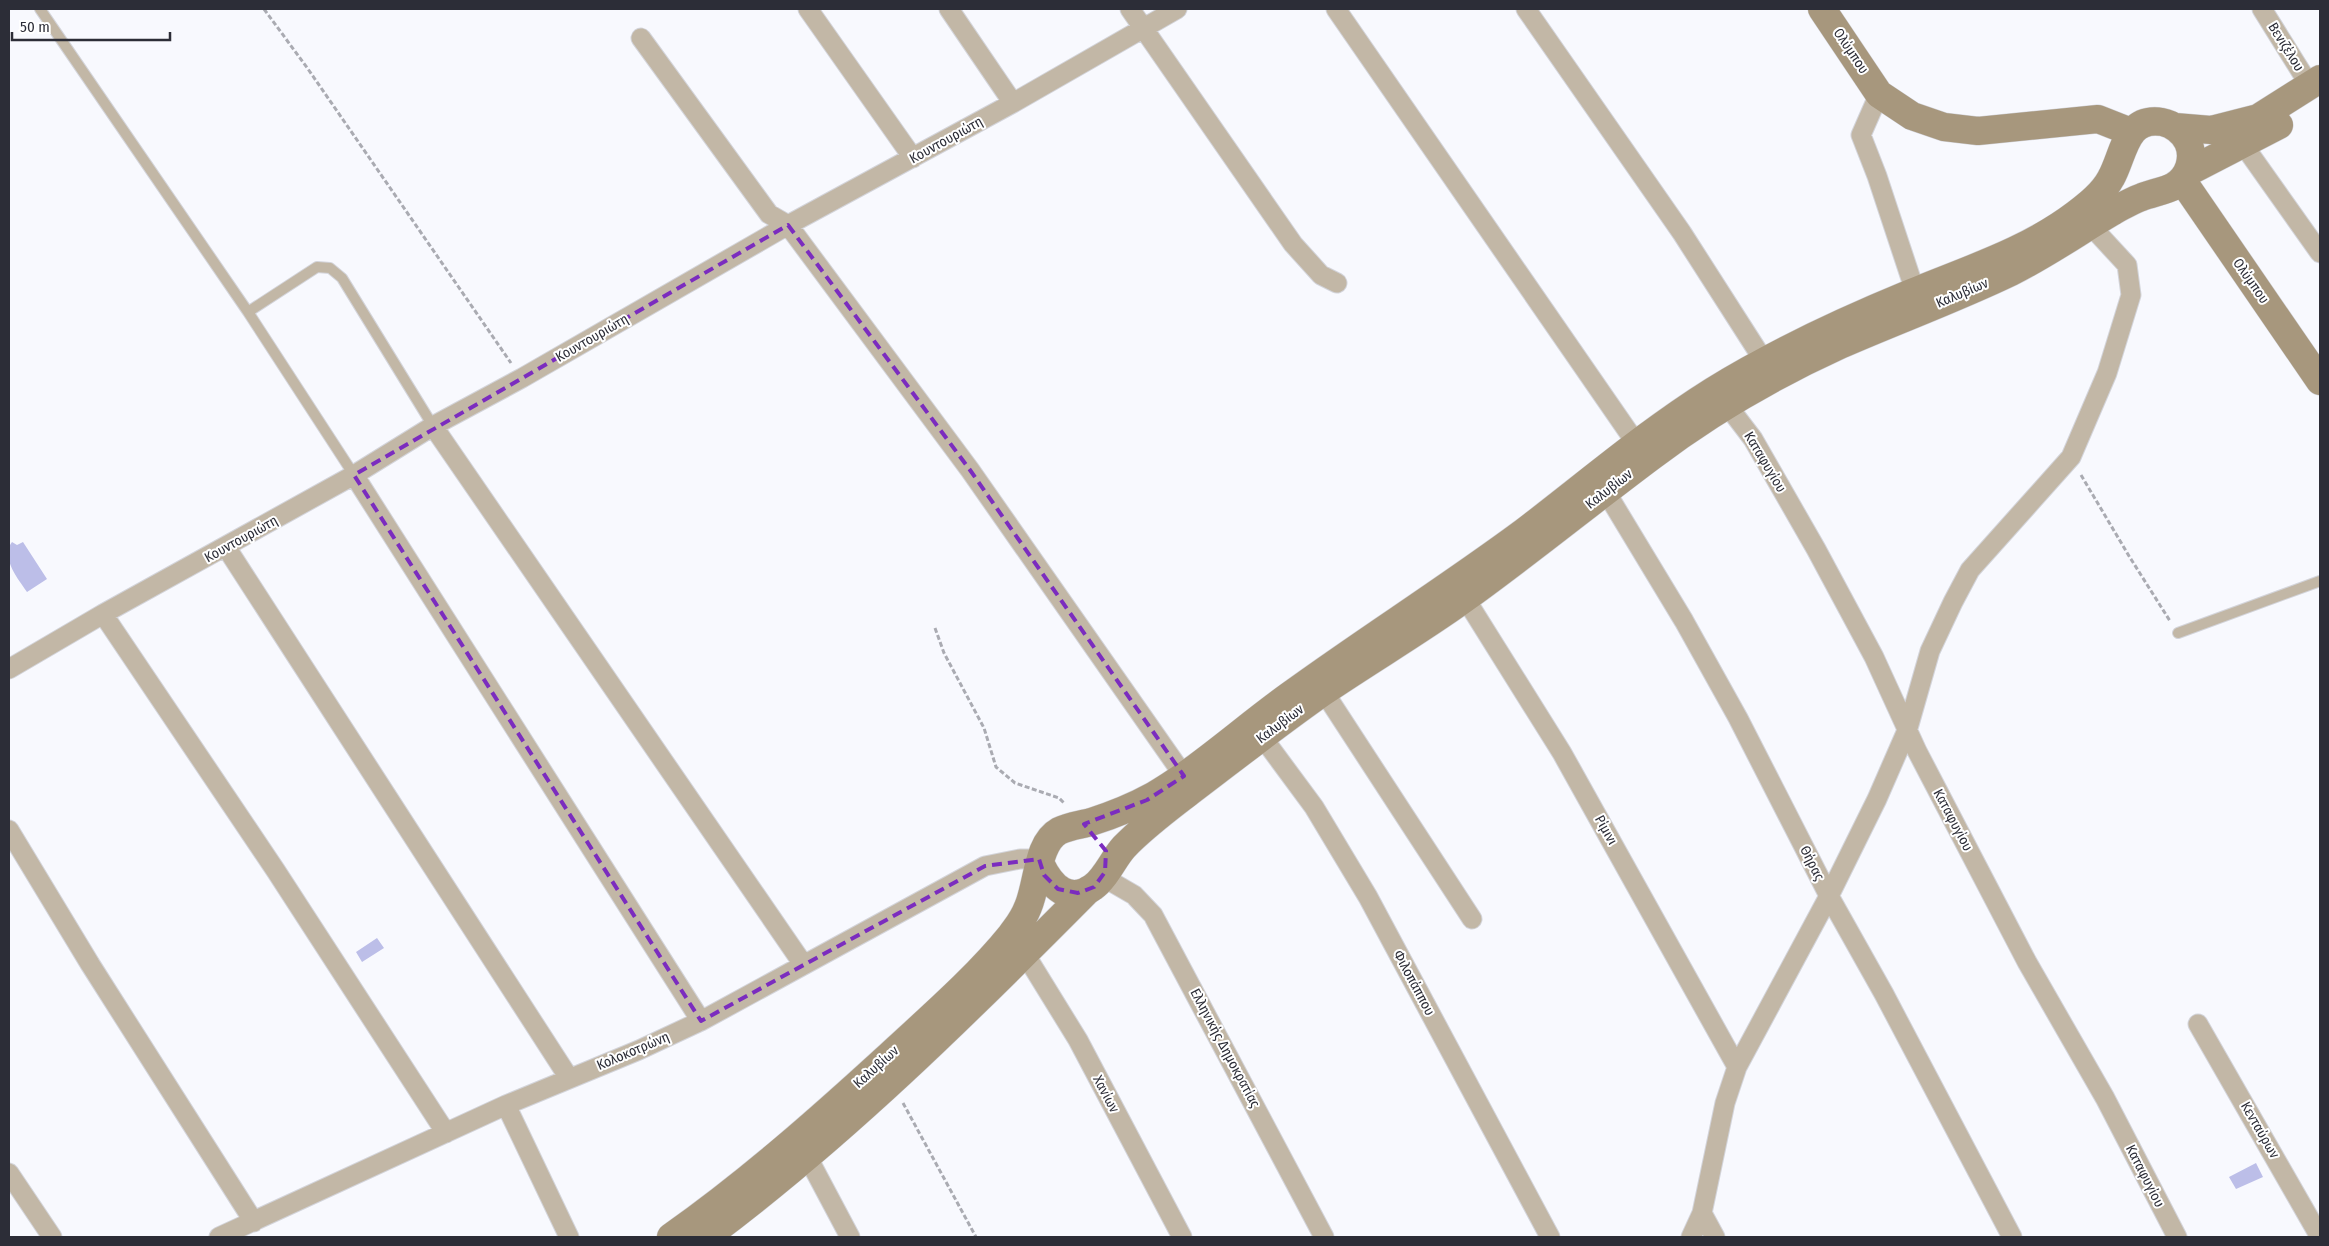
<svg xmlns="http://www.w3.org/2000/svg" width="2329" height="1246" viewBox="0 0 2329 1246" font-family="'Fira Sans Condensed',sans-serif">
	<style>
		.water { fill: #bcbee8 }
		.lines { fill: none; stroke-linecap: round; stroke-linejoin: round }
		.lane-casing { stroke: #d3d4da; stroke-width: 12 }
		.street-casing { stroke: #d3d4da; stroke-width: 21 }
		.secondary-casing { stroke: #d3d4da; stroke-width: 29 }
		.path { stroke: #aaabb2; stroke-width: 3; stroke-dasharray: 5 2.5; stroke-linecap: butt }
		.lane { stroke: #c2b7a6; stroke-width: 10 }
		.street { stroke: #c2b7a6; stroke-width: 19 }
		.secondary { stroke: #a7977d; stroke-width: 28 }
		.marked { fill: none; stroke: #7b2cbf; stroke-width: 4; stroke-dasharray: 10 6; stroke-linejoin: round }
		.labels { text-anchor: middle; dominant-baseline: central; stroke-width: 4; stroke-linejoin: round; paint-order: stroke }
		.street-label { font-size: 14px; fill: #2c2d37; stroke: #fff }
	</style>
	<rect width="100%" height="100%" fill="#f8f9fe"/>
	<path class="water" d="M12,542L17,545L23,542L47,579L27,592C18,579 0,557 12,542Z
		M377,938L384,948L362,962L356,952Z
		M2256,1163L2263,1177L2236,1189L2229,1177Z"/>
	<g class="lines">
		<defs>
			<path id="lane" d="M40,9L248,312L354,475
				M248,312L317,267L330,268L342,278L433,426
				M2178,633L2320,581"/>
			<path id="street" d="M808,9L913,158
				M949,9L1013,103
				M1130,9L1293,244L1321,275L1337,283
				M1336,9L1636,443
				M1526,9L1682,233L1764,361
				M2262,9L2310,86
				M641,38L769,214L788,225L970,470L1184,776
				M1879,94L1861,135L1877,176L1915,291
				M2242,143L2320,253
				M1727,405L1753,439L1816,549L1874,657L1917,751L2027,962L2105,1098L2177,1237
				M433,426L803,964
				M354,475L701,1021
				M1606,492L1684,621L1738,718L1829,896L1884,994L2012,1237
				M226,547L569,1078
				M1465,598L1562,753L1737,1067
				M103,614L276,871L446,1133
				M9,669L103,614L354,475L433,426L522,378L788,225L1013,103L1177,9
				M1324,692L1472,919
				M1263,738L1314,807L1368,897L1550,1237
				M9,830L90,964L254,1222
				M1103,877L1134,895L1153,915L1324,1237
				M1025,954L1078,1040L1182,1237
				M2198,1024L2320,1237
				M506,1105L569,1237
				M807,1156L850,1237
				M9,1173L52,1237
				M1702,1213L1715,1237
				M219,1237L506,1105L639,1050L701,1021L985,866L1020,859H1041
				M1691,1237L1702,1213L1725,1103L1737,1067L1829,896L1877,799L1908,728L1930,651L1953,602L1970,570L2071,457L2107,373L2131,295L2127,265L2091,226"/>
			<path id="secondary" d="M1822,9L1879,94L1912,116L1944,127L1978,131L2098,119L2131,132
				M2175,127L2211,130L2258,118L2320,79
				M2188,172L2279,125
				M2182,180L2320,381
				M671,1237C749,1182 820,1119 891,1054C930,1018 978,976 1011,935C1019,924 1023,920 1028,907C1038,884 1037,843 1059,831C1069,826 1080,825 1091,822C1113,815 1133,807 1153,796C1201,768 1243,729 1289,696C1366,640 1447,589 1524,532C1587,484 1646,433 1713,391C1776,352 1841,322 1909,294C1966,270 2026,252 2076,214C2089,204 2103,193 2111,178C2124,155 2125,116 2162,122C2173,124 2183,132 2188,142C2195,158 2189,177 2174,186C2168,190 2149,194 2142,197C2136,199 2118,208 2112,212C2078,232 2047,254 2011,272C1955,299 1897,320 1840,345C1774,375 1710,412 1652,456C1589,503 1528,553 1464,599C1418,632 1370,660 1323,692C1277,724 1233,759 1188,793C1166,810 1143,827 1124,847C1113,859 1106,878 1093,887C1069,905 1051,886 1041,865
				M706,1237C843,1135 967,1012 1088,890"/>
		</defs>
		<use href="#lane" class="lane-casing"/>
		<use href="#street" class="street-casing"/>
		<use href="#secondary" class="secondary-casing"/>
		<path class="path" d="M264,9L308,69L511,363
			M2081,475L2129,556L2170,621
			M935,628L944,653L984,728L996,767L1015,783L1059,798L1065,804
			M903,1103L976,1237"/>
		<use href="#lane" class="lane"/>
		<use href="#street" class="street"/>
		<use href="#secondary" class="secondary"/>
	</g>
	<path class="marked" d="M788,225L970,470L1184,776L1147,800L1084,824L1106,851L1105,872L1094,887L1078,893L1058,889L1044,875L1039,859L985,866L701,1021L354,475Z"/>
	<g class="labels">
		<g class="street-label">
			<text transform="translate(2286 47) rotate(58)">Βενιζέλου</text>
			<text transform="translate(1851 51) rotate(56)">Ολύμπου</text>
			<text transform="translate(946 140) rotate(-29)">Κουντουριώτη</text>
			<text transform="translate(2251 281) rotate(55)">Ολύμπου</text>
			<text transform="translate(1962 293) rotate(-23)">Καλυβίων</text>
			<text transform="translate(592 338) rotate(-30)">Κουντουριώτη</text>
			<text transform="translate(1765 462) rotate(59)">Καταφυγίου</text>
			<text transform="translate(1609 489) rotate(-38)">Καλυβίων</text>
			<text transform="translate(241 539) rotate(-29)">Κουντουριώτη</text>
			<text transform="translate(1280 724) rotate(-37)">Καλυβίων</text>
			<text transform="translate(1953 820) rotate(62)">Καταφυγίου</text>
			<text transform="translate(1606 830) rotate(61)">Ρίμινι</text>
			<text transform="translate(1812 863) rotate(63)">Θήρας</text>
			<text transform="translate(1414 983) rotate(62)">Φιλοπάππου</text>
			<text transform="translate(1225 1048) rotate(62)">Ελληνικής Δημοκρατίας</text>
			<text transform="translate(633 1051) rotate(-23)">Κολοκοτρώνη</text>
			<text transform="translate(876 1067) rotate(-42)">Καλυβίων</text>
			<text transform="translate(1106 1094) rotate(62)">Χανίων</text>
			<text transform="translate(2260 1130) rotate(60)">Κενταύρων</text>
			<text transform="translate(2145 1176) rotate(63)">Καταφυγίου</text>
		</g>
	</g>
	<rect width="2329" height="1246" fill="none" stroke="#2c2d37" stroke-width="20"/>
	<path d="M12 32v8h158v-8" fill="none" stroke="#2c2d37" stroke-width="2.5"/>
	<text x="20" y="32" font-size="15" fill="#2c2d37" stroke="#ffffff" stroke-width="4" paint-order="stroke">50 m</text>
</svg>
